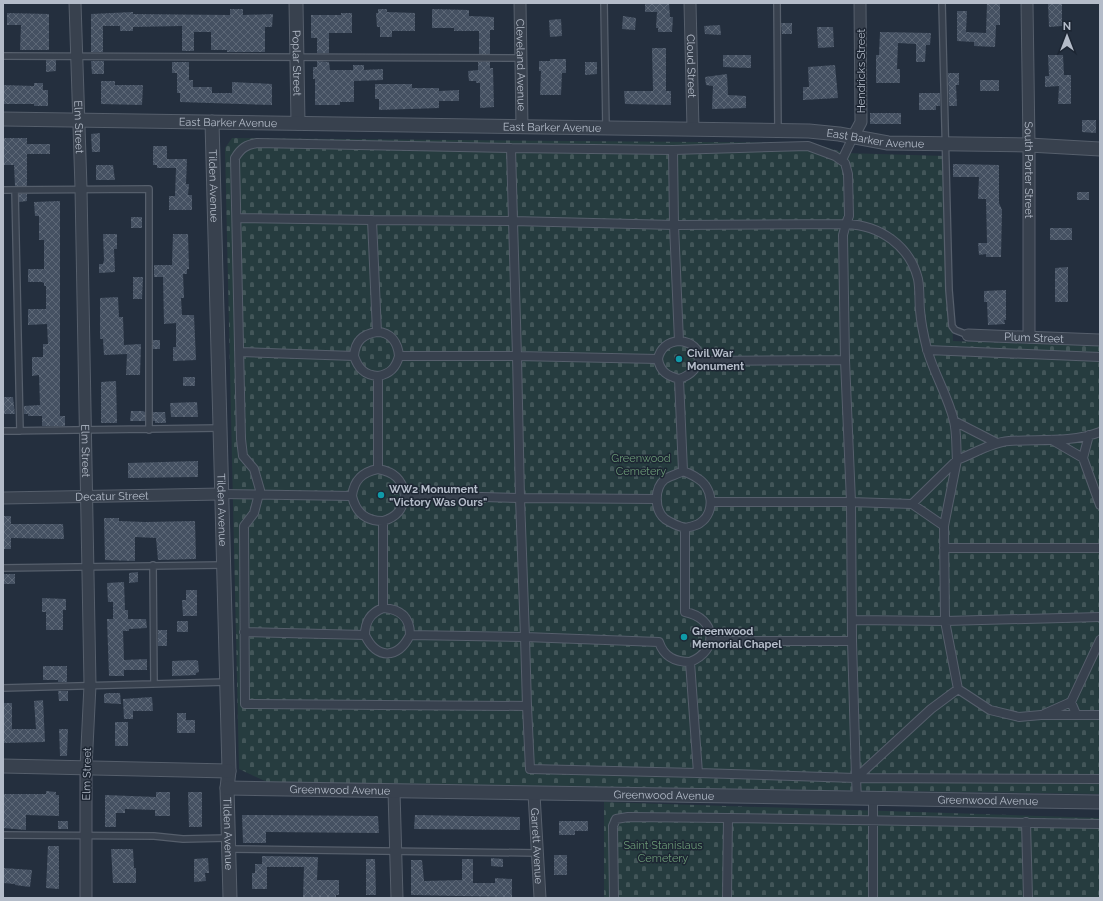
<svg xmlns="http://www.w3.org/2000/svg" width="1103" height="901" viewBox="0 0 1103 901" font-family="Raleway,sans-serif">
	<style>
		.cemetery { fill: url(#cemetery-stones) }
		.building { fill: url(#building-cross-hatch) }
		.lines { fill: none; stroke-linecap: round; stroke-linejoin: round }
		.service-casing { stroke: #565f6c; stroke-width: 8 }
		.pedestrian-casing { stroke: #565f6c; stroke-width: 10 }
		.minor-casing { stroke: #565f6c; stroke-width: 13 }
		.tertiary-casing { stroke: #565f6c; stroke-width: 15 }
		.service { stroke: #38414e; stroke-width: 5.5 }
		.pedestrian { stroke: #38414e; stroke-width: 8 }
		.minor { stroke: #38414e; stroke-width: 11 }
		.tertiary { stroke: #38414e; stroke-width: 13 }
		.culture-dot { fill: #0f9aa8; stroke: #1d2633; stroke-width: 1.5 }
		.labels { text-anchor: middle; dominant-baseline: central; stroke-width: 3; stroke-linejoin: round; paint-order: stroke }
		.street-label { font-size: 11px; fill: #b4bcc9; stroke: #1d2633 }
		.poi-label { font-size: 11px; font-weight: bold; fill: #b4bcc9; stroke: #1d2633; text-anchor: start }
		.park-label { font-size: 11px; fill: #6b9a76; stroke: #1d2633 }
	</style>
	<defs>
		<pattern id="cemetery-stones" width="16" height="16" patternUnits="userSpaceOnUse"><rect width="16" height="16" fill="#263c3f"/><path d="M2 7V4a2 2 0 0 1 4 0v3zM10 15v-3a2 2 0 0 1 4 0v3z" fill="#435659"/></pattern>
		<pattern id="building-cross-hatch" width="8" height="8" patternUnits="userSpaceOnUse"><rect width="8" height="8" fill="#455162"/><path d="M0 0l8 8M0 8l8-8" fill="none" stroke="#5d6877"/></pattern>
	</defs>
	<rect width="100%" height="100%" fill="#242f3e"/>
	<path class="cemetery" d="M232,138L812,143L845,153L945,156L953,341L1100,346V794L267,782L239,769L225,148Z
		M604,802L1100,818V898H604Z"/>
	<path class="building" d="M645,3H669L670,17H673L672,32H658V28H656L657,12H645Z
		M987,3H1000V25H996L995,47L974,46V42L957,41V11H967L966,32L986,33Z
		M1048,3H1062V26L1049,27Z
		M230,9H243V15L273,14L272,27H265V52H227V50H211V32H194V51H182V26L133,27V31H120V26H103V52H91V14L133,12V14L230,15Z
		M378,9H387V12L415,13V31H392V37H380V27H377L376,13H378Z
		M432,9L469,10V16L494,17V30H490V54H479V31H454V28H432Z
		M7,13L49,14V50H20L21,25H7Z
		M341,13H352V33H329V53H317V38H311V15H341Z
		M623,16L636,18L635,30L622,29Z
		M561,19L562,36L550,37L549,20Z
		M781,23H792V34H782Z
		M720,25L721,35L705,34L704,26Z
		M817,27H833L834,47L818,48Z
		M880,32L931,33L930,45H926L925,62H916V44L898,43L897,69H900V83H876V55H879Z
		M652,48H666V91H671V105L625,104L624,91H653Z
		M723,55H751V68L723,67Z
		M1048,55H1063L1064,75H1071V104H1058L1059,86L1045,87V76H1049Z
		M550,59H566V73H562L561,95H540L541,71H539V61H550Z
		M46,60H56V71L46,72Z
		M91,61H104V74H92Z
		M317,61L329,62L330,70H353V65H364V70L383,69V80L354,81V102H340V105H315V79H313V67H317Z
		M172,62H189V80H193V87H212V93H232V82L272,84V105L180,102V93H177V73H172Z
		M478,62H490V68H493L494,107L480,108V83H476V81H469L468,71L478,70Z
		M585,62H597V74L585,75Z
		M835,65L838,98L803,100V87H809L808,67Z
		M948,73H959V85H956L957,106H949Z
		M727,74L728,95L746,96V108L712,109L713,86L706,85L705,77Z
		M980,80H999V91H980Z
		M101,81H115V85H143L142,105L101,104Z
		M34,83H43V90H48V106H34V104H3V85L34,86Z
		M375,84H412V88H439V91L459,90V101H439V108L379,110V99H375Z
		M919,93H940V106H936V110H919Z
		M870,113H901V124H870Z
		M1082,120H1096V133L1082,132Z
		M100,133V152H92L91,134Z
		M3,138H27V144H50V154H27V186H15L14,165H3Z
		M153,146H167V159H187L186,184H189L188,195H192V210H169V196H175L176,168H157V165H153Z
		M953,164L999,165V203L1002,210L1001,257H986V254L979,255L978,243H987L986,199H978L979,177H953Z
		M96,165H113L115,180H96Z
		M1077,192H1089V200H1077Z
		M19,194H27V201L19,202Z
		M60,201V416H65V426H42V416H28V414H24V406L40,405L39,375L32,376V357H43V344H48L47,324L28,325V309H46V286H44V283L42,282H28V269H44V240H39V216H35L34,202Z
		M131,217H142V228H131Z
		M1050,228H1072V240H1050Z
		M103,234H117V249H114L115,272L99,273V264H103L104,260Z
		M173,234H188L189,269H187V274H183L184,298H181L182,315H194L196,360L173,361V347H176V323L164,324L163,277H154V265H172Z
		M1068,267V302H1055V268Z
		M133,277H143L142,299H133Z
		M1006,290V320H1004L1005,324L988,325L987,302H984V291Z
		M118,297L119,317H123L124,345L141,344L140,375H126L127,354L104,355L103,339H100V298Z
		M153,340H160V349H153Z
		M183,377H195V386H183Z
		M116,381L117,423H101V382Z
		M3,397H13L15,414H3Z
		M197,402L198,417H171L170,403Z
		M131,411H143L145,412V421H130Z
		M153,412H165L166,423H155V421H153Z
		M198,461V477L128,478V463Z
		M3,516H11V524H63L64,539L11,538V549H3Z
		M104,518H119V521L145,522L195,521L196,559L158,560L156,538L135,537V561L105,560Z
		M138,572V582L129,583V573Z
		M3,574H15V584H3Z
		M124,582L125,610H128V619H146L147,628L129,629V631H123L124,660L147,659V670H124V676H109L107,619H113V602H108L107,583Z
		M186,590H197V616H183L182,600H186Z
		M42,598L66,599V610H63V630H46V612H42Z
		M177,621H188V632H177Z
		M158,630H167V646H158Z
		M195,660L198,661L199,672L196,673V675L172,676V661Z
		M43,666H67V682H58V680H43Z
		M58,691H68V701H59Z
		M108,693H120L121,704L104,703V694Z
		M152,697L153,711H133V719H124L123,699Z
		M43,700L45,742L3,743V703H12V729H36L34,701Z
		M177,713H186V720H195V733H177Z
		M115,722H128V746H115Z
		M59,729H68L67,756H60Z
		M46,791L56,792V795H59V816L26,815V830L3,828V794H46Z
		M156,792H170V816H155V810L125,809V813H116V827H105V795L156,797Z
		M188,792H202V827H189Z
		M242,815L378,816L379,833L266,832V843H243Z
		M415,815L520,817V830L414,829Z
		M58,821H68V829H58Z
		M559,821H588V831H575V835H559Z
		M48,846H59V889L46,888Z
		M111,849H133L134,868H136V883H113Z
		M554,855H567V875H554Z
		M262,856L318,857L317,880H339V895H336V898H303L304,867H267V889H252V873H255V864H262Z
		M208,858L209,873H205L206,881L194,882V859Z
		M491,858L503,859V867L491,866Z
		M366,859H375L376,895H366Z
		M462,859H473V883H495V878L512,879V897L411,895V860H422L424,881L462,880Z
		M3,868L32,870L30,887L15,885V884L3,883Z"/>
	<g class="lines">
		<defs>
			<path id="service" d="M604,3L606,128
				M777,3L778,130
				M942,3L949,290L952,326L955,330L968,335
				M3,56L521,58
				M3,190L149,189V430
				M15,190L20,431
				M3,431L220,428
				M153,565L154,684
				M3,568L223,565
				M3,688L227,682
				M3,835L154,836L183,839L228,838
				M229,849L537,853"/>
			<path id="pedestrian" d="M511,148L673,150L674,225L513,221L511,148L257,143C246,145 241,148 235,158L241,439L243,456L254,469L260,490L254,513L244,526L245,704L527,706L530,769L698,773L690,662C675,662 664,657 659,642L525,637L527,706
				M673,150L808,146L835,156L845,163L848,174L849,216L846,224C880,225 910,246 918,279C920,289 919,300 920,310C921,323 924,337 927,349C934,374 948,396 954,421C957,433 956,448 957,460L912,504L851,502L845,360
				M842,160L853,137
				M237,218L372,220L377,332C363,334 355,341 354,356
				M372,220L513,221L517,356H399C396,368 390,374 378,376
				M377,332C391,332 398,343 399,356
				M679,341C706,343 705,371 679,379
				M927,350L1100,357
				M240,352L354,356C358,368 364,375 378,376V469C362,472 354,480 352,496
				M658,359C660,348 668,342 679,341L674,225L846,224L843,235L845,360L699,361
				M954,421L997,443
				M1089,435L1083,458L1100,505
				M1052,440L1083,458
				M378,469C394,472 402,479 405,495L520,498L517,356L658,359C660,372 668,376 679,379L683,471
				M222,494L352,496C356,513 366,521 383,521V608C370,613 365,622 365,635
				M912,504L944,526L945,621L1100,617
				M383,521C397,517 403,509 405,495
				M944,526L957,460C973,454 992,442 1009,441C1039,439 1071,443 1100,432
				M685,528C678,526 671,523 665,519C654,510 654,488 665,479C670,476 678,474 683,471C688,473 693,475 697,478C713,487 716,512 700,523C696,526 689,527 685,528V612C716,618 720,650 690,662
				M944,548H1100
				M383,608C400,609 410,617 410,635L525,637L520,498L656,499
				M853,620L945,621L958,689
				M244,632L365,635C377,660 398,659 410,635
				M710,641H852L851,502H711
				M1044,714L1071,702
				M1076,714L1071,702L1100,640
				M698,773L856,778L852,641
				M856,778L1100,779
				M857,799L856,778L931,709L958,689L990,710L1019,717L1041,715H1100
				M1026,822L1028,898
				M614,898L613,826L616,819L628,817L728,818
				M727,898L728,818L1100,824
				M873,898V799"/>
			<g id="minor">
				<path id="s1" d="M75,3L81,188L90,685L86,768V898"/>
				<path id="s2" d="M520,3L522,127"/>
				<path id="s3" d="M690,3L693,129"/>
				<path id="s4" d="M1027,3L1029,145V337"/>
				<path d="M853,137L861,122L860,3"/>
				<path id="s5" d="M968,335L1100,340"/>
				<path id="s6" d="M3,498L222,494"/>
				<path d="M394,791L397,898"/>
				<path id="s7" d="M534,794L540,898"/>
			</g>
			<g id="tertiary">
				<path id="s8" d="M296,3L298,123"/>
				<path id="s9" d="M3,119L809,131L839,134L888,143L1029,145L1100,149"/>
				<path id="s10" d="M212,122L229,771L227,788L230,898"/>
				<path d="M3,766L229,771"/>
				<path id="s11" d="M227,788L1100,802"/>
			</g>
		</defs>
		<use href="#service" class="service-casing"/>
		<use href="#pedestrian" class="pedestrian-casing"/>
		<use href="#minor" class="minor-casing"/>
		<use href="#tertiary" class="tertiary-casing"/>
		<use href="#service" class="service"/>
		<use href="#pedestrian" class="pedestrian"/>
		<use href="#minor" class="minor"/>
		<use href="#tertiary" class="tertiary"/>
	</g>
	<g class="culture-dot">
		<circle cx="679" cy="359" r="4"/>
		<circle cx="381" cy="495" r="4"/>
		<circle cx="684" cy="637" r="4"/>
	</g>
	<g class="labels">
		<g class="street-label">
			<text stroke="none"><textPath href="#s8" startOffset="60">Poplar Street</textPath></text>
			<text stroke="none"><textPath href="#s2" startOffset="62">Cleveland Avenue</textPath></text>
			<text stroke="none"><textPath href="#s3" startOffset="63">Cloud Street</textPath></text>
			<text transform="translate(861 71) rotate(-90)">Hendricks Street</text>
			<text stroke="none"><textPath href="#s9" startOffset="225">East Barker Avenue</textPath></text>
			<text stroke="none"><textPath href="#s1" startOffset="124">Elm Street</textPath></text>
			<text stroke="none"><textPath href="#s9" startOffset="549">East Barker Avenue</textPath></text>
			<text stroke="none"><textPath href="#s9" startOffset="873">East Barker Avenue</textPath></text>
			<text stroke="none"><textPath href="#s4" startOffset="167">South Porter Street</textPath></text>
			<text stroke="none"><textPath href="#s10" startOffset="64">Tilden Avenue</textPath></text>
			<text stroke="none"><textPath href="#s5" startOffset="66">Plum Street</textPath></text>
			<text stroke="none"><textPath href="#s1" startOffset="448">Elm Street</textPath></text>
			<text stroke="none"><textPath href="#s6" startOffset="109">Decatur Street</textPath></text>
			<text stroke="none"><textPath href="#s10" startOffset="388">Tilden Avenue</textPath></text>
			<text transform="translate(87 774) rotate(-89)">Elm Street</text>
			<text stroke="none"><textPath href="#s11" startOffset="113">Greenwood Avenue</textPath></text>
			<text stroke="none"><textPath href="#s11" startOffset="437">Greenwood Avenue</textPath></text>
			<text stroke="none"><textPath href="#s11" startOffset="761">Greenwood Avenue</textPath></text>
			<text stroke="none"><textPath href="#s10" startOffset="712">Tilden Avenue</textPath></text>
			<text stroke="none"><textPath href="#s7" startOffset="52">Garrett Avenue</textPath></text>
		</g>
		<g class="poi-label">
			<text x="687" y="353">Civil War<tspan x="687" dy="13">Monument</tspan></text>
			<text x="389" y="489">WW2 Monument<tspan x="389" dy="13">"Victory Was Ours"</tspan></text>
			<text x="692" y="631">Greenwood<tspan x="692" dy="13">Memorial Chapel</tspan></text>
		</g>
		<g class="park-label">
			<text x="641" y="458">Greenwood<tspan x="641" dy="13">Cemetery</tspan></text>
			<text x="663" y="845">Saint Stanislaus<tspan x="663" dy="13">Cemetery</tspan></text>
		</g>
	</g>
	<rect width="1103" height="901" fill="none" stroke="#b4bcc9" stroke-width="8"/>
	<g transform="translate(1067 36)" stroke="#1d2633" stroke-width="3" paint-order="stroke">
	<path d="M0-3L7 15L0 10L-7 15Z" fill="#b4bcc9"/>
	<text y="-6" font-size="11" font-weight="bold" text-anchor="middle" fill="#b4bcc9">N</text>
	</g>
</svg>
